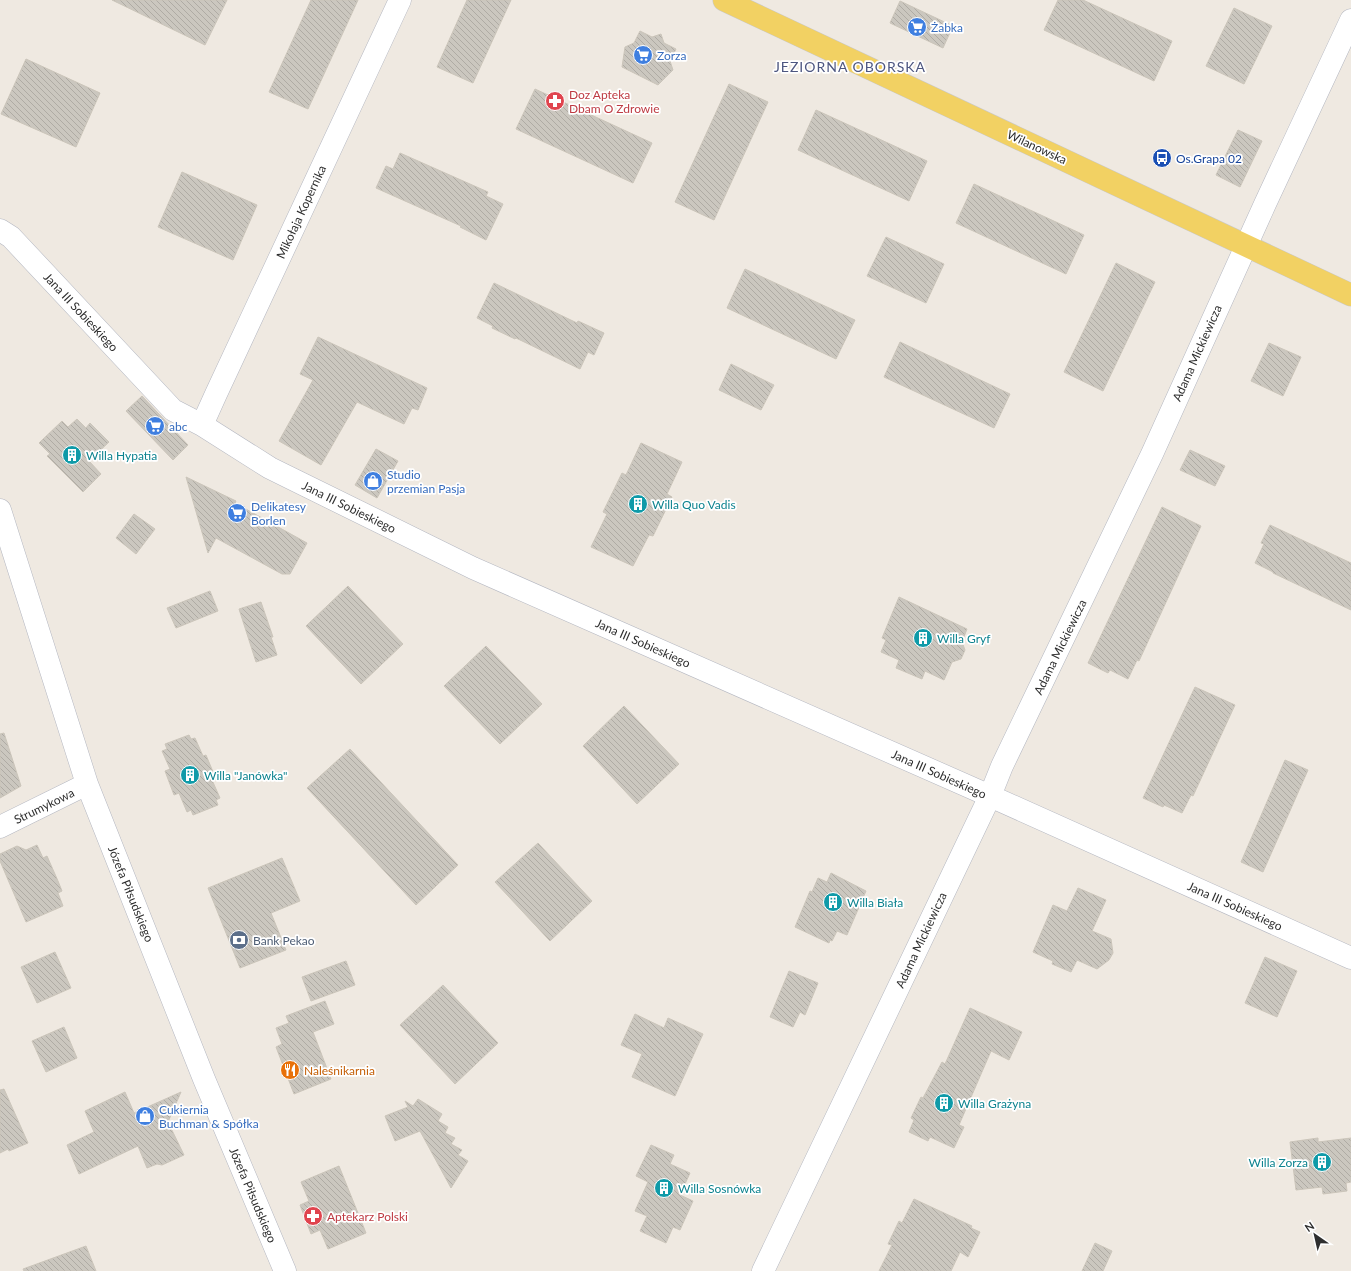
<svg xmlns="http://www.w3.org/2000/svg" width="1351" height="1271" viewBox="0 0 1351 1271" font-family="Lato,sans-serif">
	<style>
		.building { fill: url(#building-back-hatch); stroke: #cbc5ba }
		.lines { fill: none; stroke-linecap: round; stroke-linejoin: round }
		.minor-casing { stroke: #b4b7c1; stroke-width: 23 }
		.major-casing { stroke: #c9c9c9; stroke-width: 23 }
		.minor { stroke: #fff; stroke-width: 22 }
		.major { stroke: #f2d163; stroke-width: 22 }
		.labels { text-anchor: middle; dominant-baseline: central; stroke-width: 3.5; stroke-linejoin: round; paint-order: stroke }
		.shop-label { font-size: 12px; fill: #366cbe; stroke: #fff; text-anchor: start }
		.health-label { font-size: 12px; fill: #be3a42; stroke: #fff; text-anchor: start }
		.street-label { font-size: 12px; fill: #2e2e2e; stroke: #fff }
		.transit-label { font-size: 12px; fill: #164399; stroke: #fff; text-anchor: start }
		.culture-label { font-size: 12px; fill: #0d838f; stroke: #fff; text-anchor: start }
		.service-label { font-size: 12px; fill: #4e5e75; stroke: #fff; text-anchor: start }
		.food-label { font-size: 12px; fill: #c56008; stroke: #fff; text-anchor: start }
		.quarter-label { font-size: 14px; letter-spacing: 1px; fill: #4d5680; stroke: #fff }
	</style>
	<defs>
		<pattern id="building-back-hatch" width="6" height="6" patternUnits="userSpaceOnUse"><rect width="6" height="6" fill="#cbc7bf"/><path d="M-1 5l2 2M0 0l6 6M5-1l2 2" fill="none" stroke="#afaba4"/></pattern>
	</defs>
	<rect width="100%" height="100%" fill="#efe9e1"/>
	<path class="building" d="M112,0H227L205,45Z
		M311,0H358L308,109L269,92Z
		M467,0H511L473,83L437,67Z
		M1058,0H1083L1172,41L1154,81L1044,30Z
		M900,1L953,26L943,48L890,23Z
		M1234,8L1272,26L1244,84L1206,66Z
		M640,31L652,37L661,34L664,43L676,49L670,61L673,70L658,85L622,67L625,47L634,43Z
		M26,59L100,93L76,147L1,114Z
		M729,84L768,102L714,220L675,202Z
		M535,89L652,143L633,183L516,129Z
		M816,110L927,161L909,201L798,150Z
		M1238,130L1262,141L1240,187L1216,175Z
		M400,153L488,192L486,196L503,204L486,240L460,227L461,226L376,188L386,166L393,169Z
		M182,172L257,205L233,260L158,227Z
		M974,184L1084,235L1066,274L956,223Z
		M886,237L944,264L926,303L867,276Z
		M1116,263L1155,282L1103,391L1064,372Z
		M745,269L855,320L836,359L727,308Z
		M494,283L577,323L578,321L604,333L594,355L588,352L580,369L516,338L515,339L492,328L493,326L477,318Z
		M318,337L427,388L418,410L412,408L404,424L357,402L321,465L279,441L313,380L300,374Z
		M900,342L1010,394L994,428L884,377Z
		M1269,343L1301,357L1283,396L1251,381Z
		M731,364L774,385L761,410L719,390Z
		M142,396L188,445L173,460L126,411Z
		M77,419L86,428L90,423L109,442L89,461L101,474L83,492L47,456L50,454L39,443L62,421L68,427Z
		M641,443L682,462L667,494L672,497L653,536L649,535L633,566L591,547L607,514L603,512L622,473L626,475Z
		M376,449L398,461L377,498L355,485Z
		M1190,450L1225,466L1215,486L1180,470Z
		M186,477L236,501L235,503L307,543L290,574H282L216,538L208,553Z
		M1162,507L1201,526L1139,661L1137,660L1128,679L1110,670L1108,673L1088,663Z
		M134,514L155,529L136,554L116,538Z
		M1270,525L1351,563V610L1273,573V572L1255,563L1264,544L1261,543Z
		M348,586L403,644L361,684L306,626Z
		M210,591L218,611L176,628L167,608Z
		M899,597L967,629L962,642L965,650L961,659L952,662L944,680L925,671L922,679L896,668L899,660L881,652L886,640L882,638Z
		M261,602L273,637H271L277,655L256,662L239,609Z
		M486,646L542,704L500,744L444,686Z
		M1195,687L1235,705L1193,796L1191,795L1182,813L1164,805L1163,807L1143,798Z
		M624,706L679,764L637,804L583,746Z
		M4,733L21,786L0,798V734Z
		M189,735L191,739L195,738L203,756L206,755L216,779L212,780L220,798L216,800L218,805L193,815L191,810L187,812L179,793L174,795L165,771L170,769L162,751L167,749L165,744Z
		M350,749L458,865L416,905L307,788Z
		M1285,760L1308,770L1263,872L1241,862Z
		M538,843L592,901L550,941L495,882Z
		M37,845L43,858L47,856L58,881L62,891L58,893L63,906L26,922L0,861V854L17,846L26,850Z
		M282,858L300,901L271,913L286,950L240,968L208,888Z
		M831,873L866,891L847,935L837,931L832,941L830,940L829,943L795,927L810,891L812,892L818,878L827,882Z
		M1078,888L1106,900L1092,931L1111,939L1113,953L1109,960L1097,969L1077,960L1071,972L1052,964L1053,961L1033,952L1053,905L1067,911Z
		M55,952L71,988L37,1003L21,967Z
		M1265,957L1297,971L1277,1017L1245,1003Z
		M346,961L355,985L311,1001L302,977Z
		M789,971L818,983L805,1015L800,1012L793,1027L770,1017Z
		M443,985L498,1043L455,1084L400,1025Z
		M325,1001L334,1024L313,1032L331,1079L294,1094L276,1047L282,1044L276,1028L289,1023L286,1016Z
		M970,1008L1022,1032L1009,1060L991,1051L959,1125L964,1127L954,1148L930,1137L928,1141L909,1132L914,1120L911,1118L921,1097L923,1098L942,1062L945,1064Z
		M635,1014L664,1028L668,1018L703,1034L675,1096L632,1077L642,1054L621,1045Z
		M64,1027L77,1058L46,1072L32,1041Z
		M4,1089L28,1143L9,1151L8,1149L0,1153V1090Z
		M125,1092L134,1113L181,1092L168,1122L184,1155L162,1165L157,1164L147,1168L138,1146L79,1174L67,1145L94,1132L85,1111Z
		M418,1099L442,1114L438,1121L448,1127L445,1133L455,1138L451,1144L462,1150L458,1155L468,1161L451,1188L420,1131L395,1141L385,1116L408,1107L405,1101L413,1106Z
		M1318,1138V1142L1351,1138V1182L1346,1183L1347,1191L1323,1194L1322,1187L1296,1190L1290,1142Z
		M651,1145L674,1155L670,1164L690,1173L680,1195L693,1201L680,1230L673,1227L666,1243L640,1231L647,1216L635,1211L648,1182L636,1176Z
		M339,1166L366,1233L328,1249L320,1230L311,1234L300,1205L309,1201L301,1182Z
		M914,1199L972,1226L971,1228L980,1232L968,1257L960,1252L951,1271H879L892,1245L888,1244L899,1221L902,1223Z
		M1095,1243L1112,1251L1103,1271H1082Z
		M86,1246L96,1271H24L23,1269Z"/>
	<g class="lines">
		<defs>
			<path id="minor" d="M0,230L11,237L173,410L202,425L270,468L473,568L990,796L1351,958
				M202,425L216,394L400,0
				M0,510L87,784L204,1079L285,1271
				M0,827L87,784
				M763,1271L990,796L1002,766L1152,454L1265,204L1351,20"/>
			<path id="major" d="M724,0L1351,295"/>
		</defs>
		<use href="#minor" class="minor-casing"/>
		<use href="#major" class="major-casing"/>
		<use href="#minor" class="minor"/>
		<use href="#major" class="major"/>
	</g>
	<defs>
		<symbol id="supermarket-disc" viewBox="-11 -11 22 22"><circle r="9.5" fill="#3f7fe0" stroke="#fff"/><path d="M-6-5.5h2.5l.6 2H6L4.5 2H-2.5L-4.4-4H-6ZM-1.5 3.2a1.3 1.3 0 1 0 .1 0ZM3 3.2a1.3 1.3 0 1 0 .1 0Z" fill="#fff"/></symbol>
		<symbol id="pharmacy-disc" viewBox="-11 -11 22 22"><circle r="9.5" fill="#e0444e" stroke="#fff"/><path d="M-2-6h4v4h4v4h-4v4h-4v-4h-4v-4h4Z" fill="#fff"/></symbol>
		<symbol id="bus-disc" viewBox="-11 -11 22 22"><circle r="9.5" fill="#1a4fb4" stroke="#fff"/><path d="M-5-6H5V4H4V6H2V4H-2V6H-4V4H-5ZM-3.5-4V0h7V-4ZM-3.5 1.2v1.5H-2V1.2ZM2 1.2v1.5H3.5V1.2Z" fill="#fff"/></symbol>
		<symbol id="building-disc" viewBox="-11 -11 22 22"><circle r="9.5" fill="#0f9aa8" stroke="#fff"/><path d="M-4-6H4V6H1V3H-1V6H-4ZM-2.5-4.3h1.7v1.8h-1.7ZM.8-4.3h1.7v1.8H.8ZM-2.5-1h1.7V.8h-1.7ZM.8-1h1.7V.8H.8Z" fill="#fff"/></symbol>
		<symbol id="shop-disc" viewBox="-11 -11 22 22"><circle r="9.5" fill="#3f7fe0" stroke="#fff"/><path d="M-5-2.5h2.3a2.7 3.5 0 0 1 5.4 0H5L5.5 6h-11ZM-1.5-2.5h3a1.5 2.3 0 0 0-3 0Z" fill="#fff"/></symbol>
		<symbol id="bank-disc" viewBox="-11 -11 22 22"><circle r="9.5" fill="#5c6f8a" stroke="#fff"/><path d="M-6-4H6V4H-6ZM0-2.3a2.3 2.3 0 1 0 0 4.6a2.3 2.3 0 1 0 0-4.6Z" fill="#fff"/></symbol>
		<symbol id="restaurant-disc" viewBox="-11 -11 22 22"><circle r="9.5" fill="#e8710a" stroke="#fff"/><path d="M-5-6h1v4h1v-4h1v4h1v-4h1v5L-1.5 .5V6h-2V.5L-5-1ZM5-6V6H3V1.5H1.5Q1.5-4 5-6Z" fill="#fff"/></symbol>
	</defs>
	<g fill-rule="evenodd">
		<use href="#supermarket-disc" x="906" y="16" width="22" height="22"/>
		<use href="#supermarket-disc" x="632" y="44" width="22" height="22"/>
		<use href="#pharmacy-disc" x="544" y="90" width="22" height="22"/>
		<use href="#bus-disc" x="1151" y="147" width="22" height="22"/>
		<use href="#supermarket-disc" x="144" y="415" width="22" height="22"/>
		<use href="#building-disc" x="61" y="444" width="22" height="22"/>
		<use href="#shop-disc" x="362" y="470" width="22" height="22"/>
		<use href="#building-disc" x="627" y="493" width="22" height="22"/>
		<use href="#supermarket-disc" x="226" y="502" width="22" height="22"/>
		<use href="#building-disc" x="912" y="627" width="22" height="22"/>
		<use href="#building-disc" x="179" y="764" width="22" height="22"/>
		<use href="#building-disc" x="822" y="891" width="22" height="22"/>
		<use href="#bank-disc" x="228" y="929" width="22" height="22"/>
		<use href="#restaurant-disc" x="279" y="1059" width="22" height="22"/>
		<use href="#building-disc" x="933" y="1092" width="22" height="22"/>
		<use href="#shop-disc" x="134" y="1105" width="22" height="22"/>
		<use href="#building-disc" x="1311" y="1151" width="22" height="22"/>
		<use href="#building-disc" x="653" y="1177" width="22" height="22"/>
		<use href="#pharmacy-disc" x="302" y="1205" width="22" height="22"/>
	</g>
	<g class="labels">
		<g class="shop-label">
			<text x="931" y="27">Żabka</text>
			<text x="657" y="55">Zorza</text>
			<text x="169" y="426">abc</text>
			<text x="387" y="474">Studio<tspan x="387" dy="14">przemian Pasja</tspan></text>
			<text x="251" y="506">Delikatesy<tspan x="251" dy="14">Borlen</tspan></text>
			<text x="159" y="1109">Cukiernia<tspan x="159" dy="14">Buchman &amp; Spółka</tspan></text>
		</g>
		<g class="health-label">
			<text x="569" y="94">Doz Apteka<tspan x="569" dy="14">Dbam O Zdrowie</tspan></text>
			<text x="327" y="1216">Aptekarz Polski</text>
		</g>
		<g class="street-label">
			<text transform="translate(1037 147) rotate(25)">Wilanowska</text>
			<text transform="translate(301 212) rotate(-65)">Mikołaja Kopernika</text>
			<text transform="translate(81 312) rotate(47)">Jana III Sobieskiego</text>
			<text transform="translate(1197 353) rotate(-66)">Adama Mickiewicza</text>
			<text transform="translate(349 507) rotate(26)">Jana III Sobieskiego</text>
			<text transform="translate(643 643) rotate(24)">Jana III Sobieskiego</text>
			<text transform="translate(1060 647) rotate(-64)">Adama Mickiewicza</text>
			<text transform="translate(939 774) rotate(24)">Jana III Sobieskiego</text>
			<text transform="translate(44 806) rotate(-26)">Strumykowa</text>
			<text transform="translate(131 894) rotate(68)">Józefa Piłsudskiego</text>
			<text transform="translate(1235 906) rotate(24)">Jana III Sobieskiego</text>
			<text transform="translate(921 940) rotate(-65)">Adama Mickiewicza</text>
			<text transform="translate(253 1195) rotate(67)">Józefa Piłsudskiego</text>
		</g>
		<g class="transit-label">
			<text x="1176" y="158">Os.Grapa 02</text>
		</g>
		<g class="culture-label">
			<text x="86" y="455">Willa Hypatia</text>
			<text x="652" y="504">Willa Quo Vadis</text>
			<text x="937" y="638">Willa Gryf</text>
			<text x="204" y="775">Willa "Janówka"</text>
			<text x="847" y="902">Willa Biała</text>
			<text x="958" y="1103">Willa Grażyna</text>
			<text x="1308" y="1162" text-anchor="end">Willa Zorza</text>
			<text x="678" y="1188">Willa Sosnówka</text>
		</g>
		<g class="service-label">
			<text x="253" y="940">Bank Pekao</text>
		</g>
		<g class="food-label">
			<text x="304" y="1070">Naleśnikarnia</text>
		</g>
		<g class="quarter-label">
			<text x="850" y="66">JEZIORNA OBORSKA</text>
		</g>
	</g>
	<g transform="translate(1315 1235) rotate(326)" stroke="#ffffff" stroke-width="3" paint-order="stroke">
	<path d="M0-3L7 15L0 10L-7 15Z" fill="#2e2e2e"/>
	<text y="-6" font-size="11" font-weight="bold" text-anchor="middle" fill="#2e2e2e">N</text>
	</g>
</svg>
